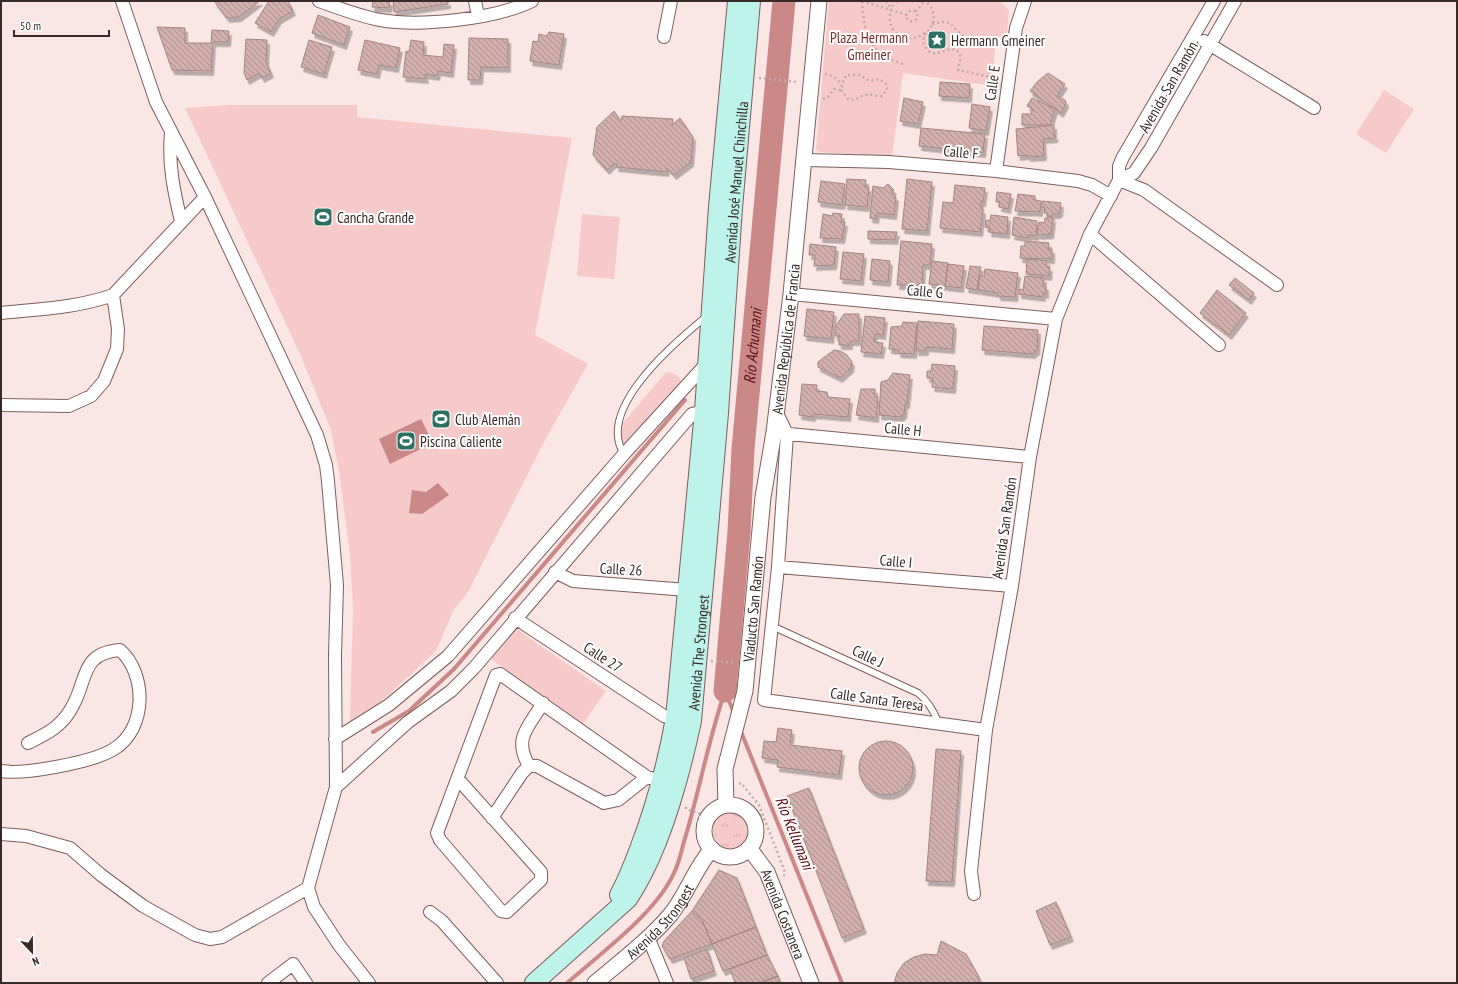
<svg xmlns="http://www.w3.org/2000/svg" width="1458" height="984" viewBox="0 0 1458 984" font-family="'PT Sans Narrow',sans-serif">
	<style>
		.grass { fill: url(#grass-tufts) }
		.park { fill: #f6cac8 }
		.water { fill: #ca8986 }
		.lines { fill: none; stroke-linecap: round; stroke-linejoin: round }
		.stream { stroke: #ca8986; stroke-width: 4 }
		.river { stroke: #ca8986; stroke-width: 23 }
		.building { fill: url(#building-back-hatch); stroke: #a48583; filter: url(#shadow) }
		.service-casing { stroke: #7c5f5d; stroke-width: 8 }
		.minor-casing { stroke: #7c5f5d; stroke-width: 14 }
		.tertiary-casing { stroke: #7c5f5d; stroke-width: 17 }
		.secondary-casing { stroke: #7c5f5d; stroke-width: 20 }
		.path { stroke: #bfadac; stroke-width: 2.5; stroke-dasharray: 2 3; stroke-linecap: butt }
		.service { stroke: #fff; stroke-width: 6 }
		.minor { stroke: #fff; stroke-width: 12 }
		.tertiary { stroke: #fff; stroke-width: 15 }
		.secondary { stroke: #bef3eb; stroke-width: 18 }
		.labels { text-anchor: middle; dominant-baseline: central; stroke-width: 4; stroke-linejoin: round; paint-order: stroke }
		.park-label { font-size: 15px; fill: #7d2d2f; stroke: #fff }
		.poi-label { font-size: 15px; fill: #372a29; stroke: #fff; text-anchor: start }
		.street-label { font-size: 15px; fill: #372a29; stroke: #fff }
		.water-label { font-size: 16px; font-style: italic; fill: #5e0f16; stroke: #fff }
	</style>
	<defs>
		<pattern id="grass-tufts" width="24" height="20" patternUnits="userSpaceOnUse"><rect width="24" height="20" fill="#f6cac8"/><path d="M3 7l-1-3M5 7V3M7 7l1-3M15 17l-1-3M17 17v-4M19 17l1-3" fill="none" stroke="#d4aeac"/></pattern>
		<pattern id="building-back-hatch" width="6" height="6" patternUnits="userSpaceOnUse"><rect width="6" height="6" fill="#d0afad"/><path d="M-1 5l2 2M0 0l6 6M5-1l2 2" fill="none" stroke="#aa8f8d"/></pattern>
		<filter id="shadow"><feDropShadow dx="2.5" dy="4.5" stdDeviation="0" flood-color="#0004"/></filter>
	</defs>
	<rect width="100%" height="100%" fill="#fae6e4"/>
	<path class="grass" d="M713 830a19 19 0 1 1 38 0a19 19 0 1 1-38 0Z"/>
	<path class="park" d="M829,1H1000L1009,11L1007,35L996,37L993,76L1001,83V87L903,73L892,157L819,152L816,149Z
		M1384,90L1414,109L1386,153L1356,134Z
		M230,105H357V117L572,138L535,335L588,364L544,442L468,592L453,611L436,651L361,720L350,721L353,609L350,554L339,472L331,430L300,354L185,108Z
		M582,214L620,217L614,279L577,276Z
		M670,372L678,376L682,382L623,448L617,446L618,429L665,373Z
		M515,628L606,691L583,724L491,659Z"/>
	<path class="water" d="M421,419L433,443L390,464L379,439Z
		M438,483L449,495L422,514L409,513L412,490L426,492Z"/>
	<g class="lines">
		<path class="stream" d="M725,691L734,713
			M740,729L842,983
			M373,732L409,711L454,669L685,400
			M567,983C600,954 656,913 674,873C680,861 682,847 686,835C700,787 709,738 725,691"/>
		<path class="river" id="s1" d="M725,691L739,532L743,449L784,1"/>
	</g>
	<path class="building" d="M214,1H260L239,17L227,18Z
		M269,1H288L293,11L279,19L271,32L255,23Z
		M373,1H390L389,8L372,7Z
		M393,1H448V4L394,12Z
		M318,15L350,27L344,45L312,33Z
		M157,27L185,28V43H211L212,30L229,31L228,42H213L211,71L172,70Z
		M549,32L564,34L559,65L530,61L533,41L538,42L539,34L547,36Z
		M469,38L508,39V68L481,67L480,80H468Z
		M246,39L267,40L266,62L271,73L262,78L259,73L247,80L244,73Z
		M309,40L332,47L324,74L301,67Z
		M365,40L400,48L396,68L379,65L377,74L358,70Z
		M411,40L424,42L423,55L443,57L444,44L454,45L451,73L438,71L437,76L425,74L426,79L403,77L406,51L409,52Z
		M1048,73L1065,84L1057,96L1065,100L1066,103L1061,113L1030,91L1038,81Z
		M940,82L970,84L969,98L939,96Z
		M904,98L923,102L918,124L900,121Z
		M1032,98L1055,109L1050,125H1022V114H1031L1033,109L1027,106Z
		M972,104L990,107L986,131L969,128Z
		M614,111L621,121L622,116L673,119L672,125L680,118L693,137L691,162L674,175L667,168L666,172L616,167L617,164L614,163L607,170L593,155L597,127Z
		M1054,125V135L1056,136L1055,138L1043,139L1044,156L1028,157V155L1018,156L1016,129Z
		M921,128L985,134L983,153L919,146Z
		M847,179L866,180L865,187H869L867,207L845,205Z
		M907,179L932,182L927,231L902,229Z
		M821,181L845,184L842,205L818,202Z
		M888,184L894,190L891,192L896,197L894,215L877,213L876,219L870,218L873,186L883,188Z
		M955,185L985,188L983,202L981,201V209L983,210L980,232L940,228L943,202L953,203Z
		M997,192L1011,194L1008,209L999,207L1000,202H996Z
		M1018,194L1035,196V200L1041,201L1040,212L1015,211Z
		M1042,201L1061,203L1060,212L1058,214H1052V217L1047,216V213H1044L1045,208L1042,207Z
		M833,213L842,214L841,222H845L842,239L820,238L823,214L832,216Z
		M991,215L1008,217L1007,234L989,232L990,228L985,227L986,220L990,221Z
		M1014,217L1037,221L1036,236L1029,235L1028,238L1012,235Z
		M1045,218H1053L1051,234L1040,235L1037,234L1039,222L1044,223Z
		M868,231L897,232L895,240L868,239Z
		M901,241L932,244L930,265H923L922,285H897Z
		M1025,241L1049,243L1048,249H1052V259L1020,258L1021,246H1025Z
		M810,244L836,247L834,265L814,266L815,255H809Z
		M843,252L864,254L861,281L840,279Z
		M872,259L890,261L888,282L870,280Z
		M1027,259L1047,261L1046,267H1050L1049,276L1026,274Z
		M932,261L948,263L945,286L929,284Z
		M948,264L964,266L961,288L945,286Z
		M970,266L981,267L977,290L966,288Z
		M985,269L1018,273L1015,297L998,296V293L978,290L979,276H984Z
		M1025,276L1044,278L1043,285L1046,286V294L1043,293V297L1019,294V289L1023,290Z
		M1235,278L1254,293L1249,300L1229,285Z
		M1217,290L1246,313L1229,335L1200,313Z
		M807,309L834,312L831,339L804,336Z
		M844,314H859V341H850V345H839V336H835V327Z
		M865,316L885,318L883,335L875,334L874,342L883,343L881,354L861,352Z
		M918,321L954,324L952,349L926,347V351H916Z
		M903,322L917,323L914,354L898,353L899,350L889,349L891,327L902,326Z
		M984,326L1038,330L1037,351H1035L1033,354L982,350Z
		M834,350L840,351L847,355L852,362L851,368L840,378L818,367V362Z
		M932,364L955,366L953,389L932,387L933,378H927V371H931Z
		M893,373L910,375L907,404H905L904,414L901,417L879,415L881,382L888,380Z
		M802,384L817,385L816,391L827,392L828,397L850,399L848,417L813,414V417L799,415Z
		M861,389H875V397H878L876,418L856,415Z
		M778,728L792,730L790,745L842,751L839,775L777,767L778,760L762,758L764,741L776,742Z
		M859 768a27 27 0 1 1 54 0a27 27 0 1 1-54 0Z
		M936,749L961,751L952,882L926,881Z
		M809,788L864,929L842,938L787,796Z
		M719,870L737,878L756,927L712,944L702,920L692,911Z
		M1056,902L1071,937L1050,945L1036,911Z
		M692,911L702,920L712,944L670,959L662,946L664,941Z
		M756,927L767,955L723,971L712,944Z
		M941,941L966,954L979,977V983H894L897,973L904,963L914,957L925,954L937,955Z
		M707,949L714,971L691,979L684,958Z
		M767,955L778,976L760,983H735L730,969Z
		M778,976L780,983H760Z"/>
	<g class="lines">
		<defs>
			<path id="service" d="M624,454C595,409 675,342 707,316
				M772,626L918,693C928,701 934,711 939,724"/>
			<path id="minor" d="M122,1L156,102L205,197L317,435L326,465L328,481L337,585L335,655L336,787L308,888L314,907L339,945L369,983
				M319,1C338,8 359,16 380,20C421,27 495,19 532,1
				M475,1L478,16
				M664,37L671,1
				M1204,41L1314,108
				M171,133C168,164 174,192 181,221
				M805,160L889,162L996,171L1078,181L1092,185L1111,196
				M996,171L1016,28L1025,1
				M1119,180L1134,173L1151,148L1235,1
				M1119,180L1144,190L1277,285
				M1090,234L1219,345
				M791,294L1056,319
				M1,313C38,309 77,308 113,295L205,197
				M1,405L69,406L91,396L104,381L117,349L118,329L113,295
				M776,411L787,434L778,567L764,700L986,730
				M779,433L1030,457
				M778,567L1012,586
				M555,572L573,581L687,590
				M515,618L664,716L675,718
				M335,739L389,705L448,656L624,454L708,362
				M529,766C513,738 528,728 543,703
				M1,771C24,775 94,762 114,749C147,729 147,674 120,650C79,653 88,682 71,709C61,727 46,734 28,743
				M458,779L541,872V880L507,912L501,911L440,840L437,833L496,675L500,674L647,777
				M336,787L408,722L451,691L474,668L692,414L704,411L711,412
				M492,818L522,773L529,766H537L604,803L618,800L647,777L654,779
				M1,834L26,836L70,848L101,875L143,906L195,935L210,939L222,937L308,888
				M974,894L971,871L986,730L1012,586L1030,457L1056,319L1090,234L1119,180V166L1123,157L1214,1
				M430,912L442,921L497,983
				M648,937L667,983
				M268,983L293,964L306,983"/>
			<g id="tertiary">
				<path id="s2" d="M726,805L725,769L745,691L763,497L774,432L791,294L819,1"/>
				<circle cx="730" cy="831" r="26"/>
				<path id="s3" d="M749,848L767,872L811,983"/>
				<path id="s4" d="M595,983C621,961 649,940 671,914C687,894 695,868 712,849"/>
			</g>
			<g id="secondary">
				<path d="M619,895C627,880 633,865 639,849C655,807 667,763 675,718L704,411L718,207L737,1"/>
				<path id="s5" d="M534,983L628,899C660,852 680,777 692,721L719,413L733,208L751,1"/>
			</g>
		</defs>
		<use href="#service" class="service-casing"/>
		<use href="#minor" class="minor-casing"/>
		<use href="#tertiary" class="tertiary-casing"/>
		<use href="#secondary" class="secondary-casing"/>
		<path class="path" d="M862,1C864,34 869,54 903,64
			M862,1L907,15
			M886,1L891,8
			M897,1C891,6 889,13 890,21C897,57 954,30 926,1
			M906.5 16a5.5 5.5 0 1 1 11 0a5.5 5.5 0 1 1-11 0Z
			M916,12L924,1
			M932,24C955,18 949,27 965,37H976L993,42
			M926,33C921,41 924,48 931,53C941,55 947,47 957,50L961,57L958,70L991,77L997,82
			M825,74L833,76L842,84
			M848,75H859L870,81L879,79L886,84L887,90L882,96C876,97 870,93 865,95C858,97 856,100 849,100L841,90L844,78Z
			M759,78L797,82
			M823,99L828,97L834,89L841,90
			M711,661L736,663
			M739,784L741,783L759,805L785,872L784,876
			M686,807V809L701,814L698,823"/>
		<use href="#service" class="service"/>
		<use href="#minor" class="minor"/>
		<use href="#tertiary" class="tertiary"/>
		<use href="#secondary" class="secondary"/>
	</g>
	<defs>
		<symbol id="sight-square" viewBox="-11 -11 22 22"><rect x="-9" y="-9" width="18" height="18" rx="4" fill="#2c7063" stroke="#fff"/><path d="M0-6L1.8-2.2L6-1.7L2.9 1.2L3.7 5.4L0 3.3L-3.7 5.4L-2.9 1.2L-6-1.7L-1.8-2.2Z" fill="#fff"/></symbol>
		<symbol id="stadium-square" viewBox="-11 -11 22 22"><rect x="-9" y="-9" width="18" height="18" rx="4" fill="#2c7063" stroke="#fff"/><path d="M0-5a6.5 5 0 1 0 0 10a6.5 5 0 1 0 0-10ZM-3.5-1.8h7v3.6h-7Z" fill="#fff"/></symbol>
	</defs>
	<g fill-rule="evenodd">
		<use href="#sight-square" x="926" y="29" width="22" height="22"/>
		<use href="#stadium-square" x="312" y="206" width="22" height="22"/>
		<use href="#stadium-square" x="430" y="408" width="22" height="22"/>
		<use href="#stadium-square" x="395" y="430" width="22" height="22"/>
	</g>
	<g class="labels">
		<g class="park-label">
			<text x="869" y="37">Plaza Hermann<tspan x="869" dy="17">Gmeiner</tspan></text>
		</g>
		<g class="poi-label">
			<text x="951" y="40">Hermann Gmeiner</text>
			<text x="337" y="217">Cancha Grande</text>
			<text x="455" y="419">Club Alemán</text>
			<text x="420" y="441">Piscina Caliente</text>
		</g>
		<g class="street-label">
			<text transform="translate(992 83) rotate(-82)">Calle E</text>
			<text transform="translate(1168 87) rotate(-60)">Avenida San Ramón</text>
			<text transform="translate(961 152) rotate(5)">Calle F</text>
			<text stroke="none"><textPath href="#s5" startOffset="857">Avenida José Manuel Chinchilla</textPath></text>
			<text transform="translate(925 291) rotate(5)">Calle G</text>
			<text stroke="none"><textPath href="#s2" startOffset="471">Avenida República de Francia</textPath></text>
			<text transform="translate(903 429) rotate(5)">Calle H</text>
			<text transform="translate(1004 528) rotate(-82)">Avenida San Ramón</text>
			<text transform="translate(896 561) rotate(5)">Calle I</text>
			<text transform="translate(621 569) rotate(3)">Calle 26</text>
			<text stroke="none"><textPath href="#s2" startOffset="199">Viaducto San Ramón</textPath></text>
			<text stroke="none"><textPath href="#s5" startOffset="385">Avenida The Strongest</textPath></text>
			<text transform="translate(868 656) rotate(25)">Calle J</text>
			<text transform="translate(603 657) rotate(33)">Calle 27</text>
			<text transform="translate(877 699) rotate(8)">Calle Santa Teresa</text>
			<text stroke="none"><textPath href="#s3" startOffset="75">Avenida Costanera</textPath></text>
			<text stroke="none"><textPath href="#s4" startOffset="90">Avenida Strongest</textPath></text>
		</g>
		<g class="water-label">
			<text stroke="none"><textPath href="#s1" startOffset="346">Río Achumani</textPath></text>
			<text transform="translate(795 833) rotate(68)">Río Kellumani</text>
		</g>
	</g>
	<rect width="1458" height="984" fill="none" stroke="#372a29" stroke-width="4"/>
	<g transform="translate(32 952) rotate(158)" stroke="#ffffff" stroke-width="3" paint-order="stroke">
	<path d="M0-3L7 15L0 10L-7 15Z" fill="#372a29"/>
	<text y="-6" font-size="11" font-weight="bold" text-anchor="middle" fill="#372a29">N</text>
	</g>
	<path d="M14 30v6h95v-6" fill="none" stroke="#372a29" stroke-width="2"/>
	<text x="20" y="30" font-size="12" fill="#372a29" stroke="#ffffff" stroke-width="3" paint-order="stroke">50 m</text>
</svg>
